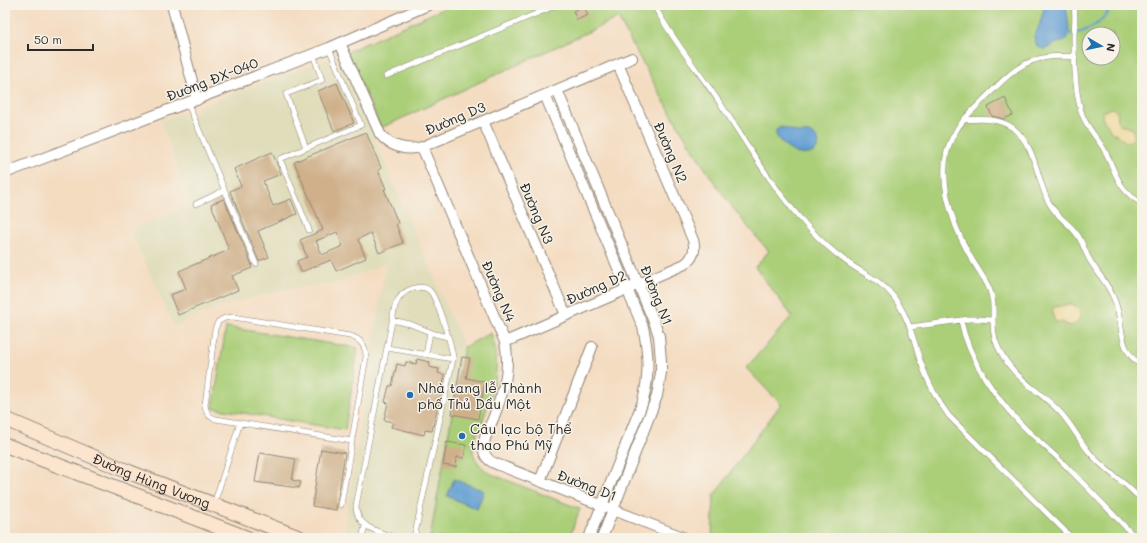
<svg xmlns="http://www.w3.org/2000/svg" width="1147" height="543" viewBox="0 0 1147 543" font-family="Mali,sans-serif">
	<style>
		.built { fill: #e0ddbb }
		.green { fill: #abcf79; stroke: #6b7d52; fill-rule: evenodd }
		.sand { fill: #eeda9e; stroke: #8c8264 }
		.water { fill: #629ed3; stroke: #46647f }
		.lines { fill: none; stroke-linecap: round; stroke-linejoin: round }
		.stream { stroke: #629ed3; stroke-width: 2.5 }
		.building { fill: #cfb08a; fill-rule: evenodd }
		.lane-casing { stroke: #908476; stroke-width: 6 }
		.street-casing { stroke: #908476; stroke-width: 12 }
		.secondary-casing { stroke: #908476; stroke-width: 16 }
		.lane { stroke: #fff; stroke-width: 5 }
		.street { stroke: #fff; stroke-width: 10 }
		.secondary { stroke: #fce5cf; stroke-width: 14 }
		.poi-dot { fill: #1f6fb2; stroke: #f7f3e8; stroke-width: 1.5 }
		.labels { text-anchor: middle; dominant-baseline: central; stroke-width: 3; stroke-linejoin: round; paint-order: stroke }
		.street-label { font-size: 14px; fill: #2b2b2b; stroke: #f7f3e8 }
		.poi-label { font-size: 14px; fill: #2b2b2b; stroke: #f7f3e8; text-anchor: start }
	</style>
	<rect width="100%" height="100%" fill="#f7f3e8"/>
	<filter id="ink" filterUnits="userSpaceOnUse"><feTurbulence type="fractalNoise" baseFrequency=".025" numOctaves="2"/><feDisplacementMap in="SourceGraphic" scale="8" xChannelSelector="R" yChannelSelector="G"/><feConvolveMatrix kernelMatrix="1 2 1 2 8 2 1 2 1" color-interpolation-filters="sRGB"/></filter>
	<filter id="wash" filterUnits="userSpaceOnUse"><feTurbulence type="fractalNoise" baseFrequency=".012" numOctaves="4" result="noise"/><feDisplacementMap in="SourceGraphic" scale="16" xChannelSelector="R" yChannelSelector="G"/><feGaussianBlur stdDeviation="0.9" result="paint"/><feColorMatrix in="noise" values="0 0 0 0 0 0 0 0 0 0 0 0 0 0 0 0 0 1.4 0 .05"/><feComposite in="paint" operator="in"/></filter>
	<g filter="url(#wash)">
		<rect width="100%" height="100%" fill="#f4dcc1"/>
		<path class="built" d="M339,55L421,248L464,347L430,538H361L344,531L386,263L339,282L282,290L235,302L201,314L174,326L130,230L191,205L161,120L181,113L186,115L197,111L198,107Z"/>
		<path class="green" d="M451,5H1142V538H712L714,495L781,404L746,368L792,316L755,267L769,251C706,183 662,98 618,18L381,128L347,52ZM1089,34H1113V58H1089Z
			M226,327L358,348L345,430L213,408Z
			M491,333C503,368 493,392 481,425C478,433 472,442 473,451C474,460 482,468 489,473L580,509L569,538H430L464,347Z"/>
		<path class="sand" d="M1110,108C1121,109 1116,118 1119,125L1128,127L1133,129L1134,136L1131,141L1126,142L1119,136L1111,132L1108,126L1102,118L1103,112Z
			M1071,304C1083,307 1083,323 1070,326L1062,322H1055L1052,312L1054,307Z"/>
		<path class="water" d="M1045,5H1066C1066,15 1073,31 1065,40C1062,43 1057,42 1053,45C1047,49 1043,51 1037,46L1034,37L1039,26Z
			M781,127C788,128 795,133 802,133C806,133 810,132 814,135C829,146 805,168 782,143C778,139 775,135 776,130Z
			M454,479L484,491L477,509L447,496Z"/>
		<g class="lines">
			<path class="stream" d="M1068,34C1082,33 1095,28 1104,17C1108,13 1110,8 1115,5"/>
		</g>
		<g id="blocks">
			<path class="building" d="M584,6L588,15L577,20L573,11Z
				M337,83L354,123L334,131L318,91Z
				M1005,98L1013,115L1004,119L992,116L988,107Z
				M366,132L381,168L378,170L386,189H384L398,223L396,224L403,243L379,253L371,233L358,239L366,258L336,271L331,260L301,272L297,261L307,257L300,240L323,230L294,162ZM337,232L343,246L322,255L316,241Z
				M272,152L281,174L263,181L273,206L291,199L297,214L258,231L269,257L259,261L230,191L241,186L234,169Z
				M224,199L252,265H251L252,268L232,276L238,290L178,315L170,295L186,289L179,271L229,250L211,204Z
				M462,357L470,358L466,378L485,382L478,419L452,414Z
				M417,359L430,362L429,367L439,369L438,373L445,375L432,431L425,430L424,435L391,427L393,422L384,420L388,403L385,402L389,386H392L397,364L405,366L406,362L416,364Z
				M447,442L466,445L464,458L457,457L456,467L443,465Z
				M321,449L345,453L336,510L312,506Z
				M260,453L296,459L292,480L301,482L299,488L255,482Z"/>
		</g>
	</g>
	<g filter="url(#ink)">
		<use href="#blocks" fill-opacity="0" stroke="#908476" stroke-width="1"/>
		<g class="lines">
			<defs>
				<path id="lane" d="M654,5C672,40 698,70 720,103C748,145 774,191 809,228C821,241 833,252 847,262C863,274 881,280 893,296C908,315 913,338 920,360C927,380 936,399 949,416L1072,538
					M1074,5C1076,16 1074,27 1074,38C1074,60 1075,94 1082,114C1087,129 1099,139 1106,153C1116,173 1119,192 1142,203
					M1075,57C1030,52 1015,68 986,97C974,109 961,120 953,136C934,171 951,222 969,254C975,266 984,276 989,288C998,308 988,327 998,347C1013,379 1037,388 1060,412C1072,425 1079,440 1090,453C1099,464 1111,473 1122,482C1129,487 1135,494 1142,500
					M386,76L557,5
					M188,104L256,264
					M963,120C980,119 998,117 1013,128C1035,145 1037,178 1048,201C1056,217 1067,221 1076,233C1082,240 1084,249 1088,257C1096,272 1108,283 1114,299C1125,324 1116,349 1142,366
					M306,148L286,94L322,80L313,54
					M196,204L225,190
					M309,230L280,159L361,125L329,48
					M392,320L410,324L435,334L448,337
					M961,321C969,360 996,399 1024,427C1037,440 1051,451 1064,464C1088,488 1112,513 1136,538
					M910,327L969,319H977L992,320
					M387,348L453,359
					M426,355L430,332
					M214,504L240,423
					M341,505L366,357C366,346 361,339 350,336L233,317L225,318L221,320L218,322L215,329L205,405C206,412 208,417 216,419L352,441
					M362,538L365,526
					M396,538C380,532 356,528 356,506L395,306C398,298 402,292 411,289C417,287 424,286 429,290C436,295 453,349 453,359L414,538"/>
				<path id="street" d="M172,5L197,100
					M340,43L380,134C390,147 407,151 422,147L632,58
					M557,90L655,324L659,336L661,361V373L657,396L602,538
					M545,95L643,327C649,353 650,377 642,404L589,538
					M483,121L566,315
					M422,147L505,342C511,370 503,393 493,419C489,428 482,440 484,451C485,458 492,463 499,465L685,538
					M5,173L329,48L428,5
					M505,342L685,264C693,258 696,250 693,240L618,64
					M540,481L592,347"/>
				<g id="secondary">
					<path id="s1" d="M5,419L129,472L300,538"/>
					<path d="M5,445L247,538"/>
				</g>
			</defs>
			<use href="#lane" class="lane-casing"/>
			<use href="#street" class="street-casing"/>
			<use href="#secondary" class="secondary-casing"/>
			<use href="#lane" class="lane"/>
			<use href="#street" class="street"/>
			<use href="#secondary" class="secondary"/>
		</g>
	</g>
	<g class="poi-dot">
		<circle cx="410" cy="395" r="4"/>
		<circle cx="462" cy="436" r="4"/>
	</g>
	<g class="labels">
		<g class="street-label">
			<text transform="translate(212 79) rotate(-21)">Đường ĐX-040</text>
			<text transform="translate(455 118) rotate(-23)">Đường D3</text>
			<text transform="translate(671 152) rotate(67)">Đường N2</text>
			<text transform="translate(537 213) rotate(67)">Đường N3</text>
			<text transform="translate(596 287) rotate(-24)">Đường D2</text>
			<text transform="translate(499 291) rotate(67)">Đường N4</text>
			<text transform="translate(657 295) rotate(68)">Đường N1</text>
			<text stroke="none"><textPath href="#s1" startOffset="159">Đường Hùng Vương</textPath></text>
			<text transform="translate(587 485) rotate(21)">Đường D1</text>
		</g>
		<g class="poi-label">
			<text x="418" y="387">Nhà tang lễ Thành<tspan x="418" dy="16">phố Thủ Dầu Một</tspan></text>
			<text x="470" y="428">Câu lạc bộ Thể<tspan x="470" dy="16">thao Phú Mỹ</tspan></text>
		</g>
	</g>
	<rect width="1147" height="543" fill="none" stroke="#f7f3e8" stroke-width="20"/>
	<g transform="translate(1101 46) rotate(99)"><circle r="19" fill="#f7f3e8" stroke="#a5a39c"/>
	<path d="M0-3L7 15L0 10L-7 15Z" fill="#1f6fb2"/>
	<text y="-6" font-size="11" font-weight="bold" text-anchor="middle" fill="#2b2b2b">N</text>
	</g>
	<path d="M28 44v6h65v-6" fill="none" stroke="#2b2b2b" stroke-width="2"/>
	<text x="34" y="44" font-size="12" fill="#2b2b2b" stroke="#f7f3e8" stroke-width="3" paint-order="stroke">50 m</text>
</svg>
